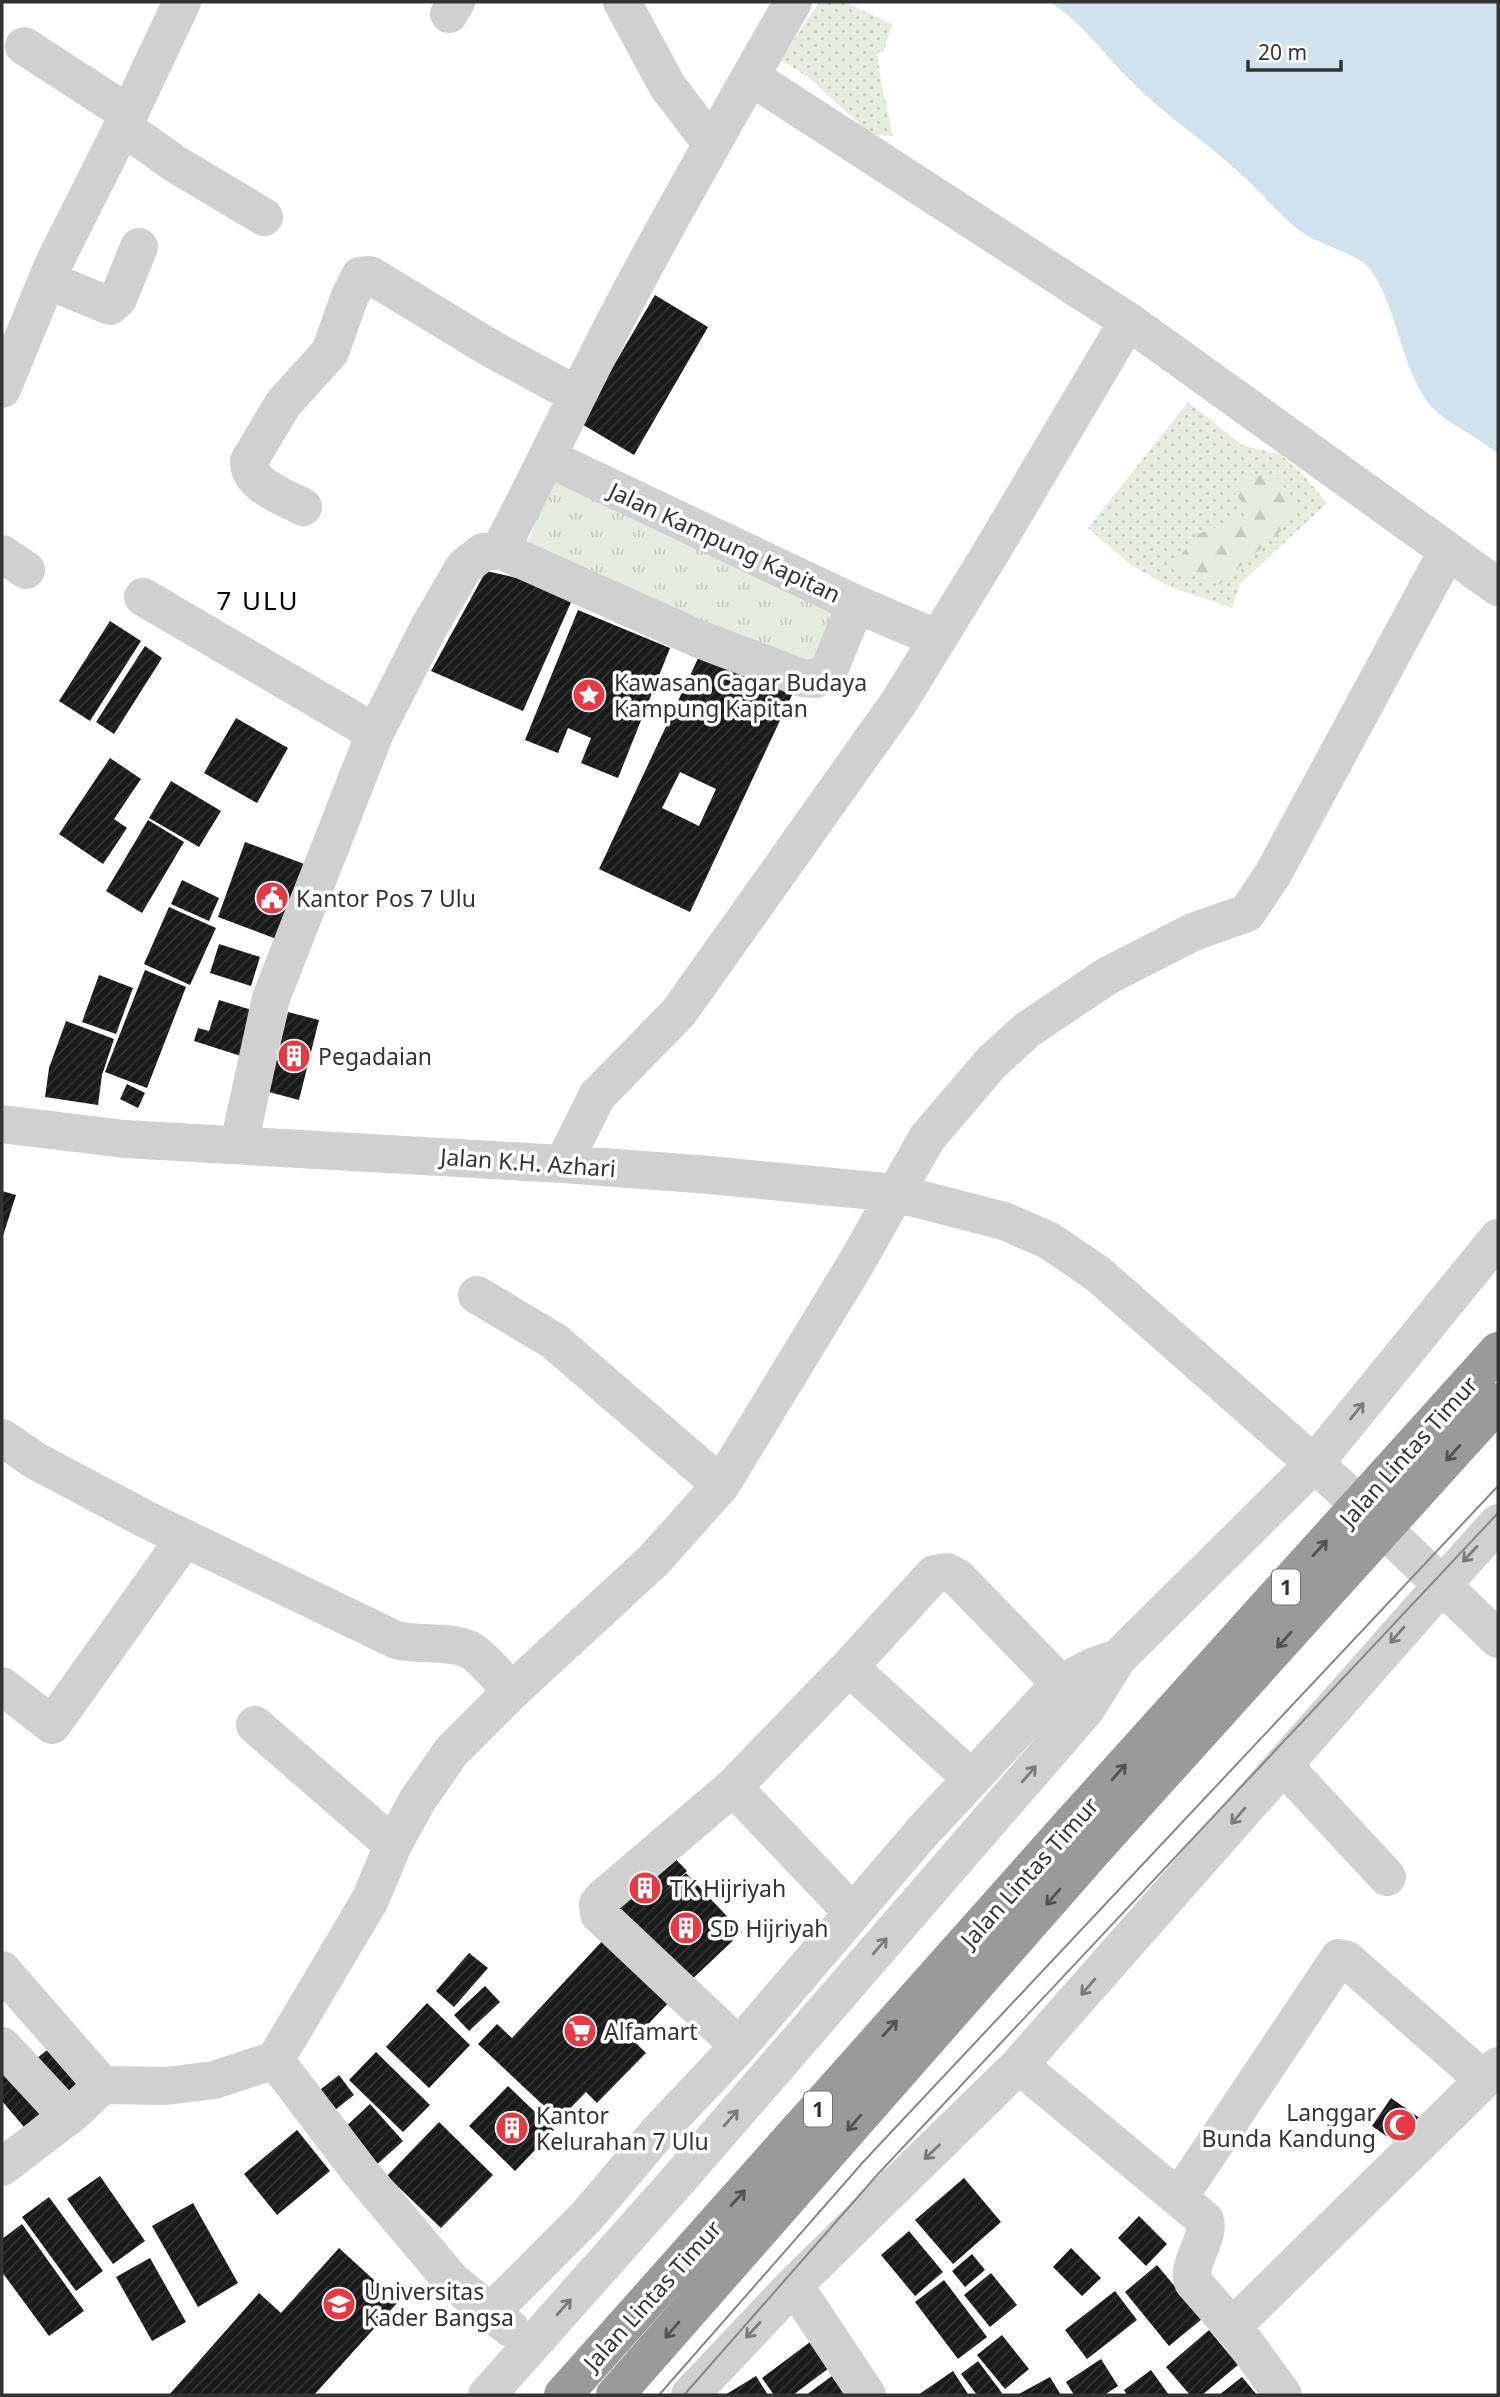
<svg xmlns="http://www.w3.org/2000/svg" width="1500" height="2397" viewBox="0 0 1500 2397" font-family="'Noto Sans',sans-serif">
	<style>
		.grass { fill: url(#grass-dots) }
		.forest { fill: url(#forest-firs) }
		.park { fill: url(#park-tufts) }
		.water { fill: #cfe2ee }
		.building { fill: url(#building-hatch); fill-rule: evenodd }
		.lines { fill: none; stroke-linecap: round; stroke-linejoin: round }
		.minor { stroke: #d0d0d0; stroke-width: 38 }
		.highway { stroke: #9a9a9a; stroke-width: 38 }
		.tram { stroke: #888; stroke-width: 2 }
		.highway-bridge { stroke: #9a9a9a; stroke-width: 38 }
		.oneway { stroke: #7a7a7a }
		.oneway2 { stroke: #525252 }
		.labels { text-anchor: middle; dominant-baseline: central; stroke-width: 7; stroke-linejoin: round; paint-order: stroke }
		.shield { fill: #fff; stroke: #707070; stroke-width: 2 }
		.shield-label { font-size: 21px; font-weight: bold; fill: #333 }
		.street-label { font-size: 23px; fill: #333; stroke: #fff }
		.poi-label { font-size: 23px; fill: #333; stroke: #fff; text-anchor: start }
		.quarter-label { font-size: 26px; letter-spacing: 2px; fill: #000; stroke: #fff }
	</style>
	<defs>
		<pattern id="grass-dots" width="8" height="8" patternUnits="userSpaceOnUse" patternTransform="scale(1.75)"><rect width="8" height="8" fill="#e6ecdf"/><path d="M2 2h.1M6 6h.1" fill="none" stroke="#c6cbc0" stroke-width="1.8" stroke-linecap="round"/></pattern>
		<pattern id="forest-firs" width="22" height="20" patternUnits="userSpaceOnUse" patternTransform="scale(1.75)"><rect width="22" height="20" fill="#e6ecdf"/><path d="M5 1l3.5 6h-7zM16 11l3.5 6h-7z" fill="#c6cbc0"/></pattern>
		<pattern id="park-tufts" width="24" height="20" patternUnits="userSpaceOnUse" patternTransform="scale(1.75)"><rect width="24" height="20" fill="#e6ecdf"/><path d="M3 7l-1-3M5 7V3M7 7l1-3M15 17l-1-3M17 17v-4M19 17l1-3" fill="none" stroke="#c6cbc0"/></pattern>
		<pattern id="building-hatch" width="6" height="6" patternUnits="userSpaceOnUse" patternTransform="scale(1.75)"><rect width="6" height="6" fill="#1a1a1a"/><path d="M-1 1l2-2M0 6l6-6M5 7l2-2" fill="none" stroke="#333"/></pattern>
	</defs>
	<rect width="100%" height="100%" fill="#fff"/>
	<path class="grass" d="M819,2H845L892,24L884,51L877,53L881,81L893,136L875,135L866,130L808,77L781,60Z
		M1188,402L1242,445L1281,455L1305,477L1327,503L1240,584L1232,608L1170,587L1131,565L1088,528Z"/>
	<path class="forest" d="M1250,473L1279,479L1296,506L1280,532L1220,584L1170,568L1198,534L1252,514L1233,491Z"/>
	<path class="park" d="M552,480L837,609L810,668L525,550Z"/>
	<path class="water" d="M1050,2H1498V454C1480,437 1444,423 1430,405C1399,365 1399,310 1370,269C1359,254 1317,244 1300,231C1279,215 1263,194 1243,176C1208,143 1167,117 1133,83C1105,56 1083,23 1050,2Z"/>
	<path class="building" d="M655,295L708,327L634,455L580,423Z
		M486,571L576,591L523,711L431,671Z
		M578,610L670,648L618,778L581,763L591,738L568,728L558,753L525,740Z
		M110,621L141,641L90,721L59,701Z
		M145,646L162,658L114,734L96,722Z
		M701,652L792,695L690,912L599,869ZM680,772L716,789L699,826L662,808Z
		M236,718L288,748L257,803L204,773Z
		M110,758L141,779L114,819L127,828L103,864L59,834Z
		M171,781L221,811L199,847L149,818Z
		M148,820L184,842L142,913L106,891Z
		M245,842L307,865L279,940L218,917Z
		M182,880L219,898L209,921L171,904Z
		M169,907L216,928L190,985L144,964Z
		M219,944L260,957L251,986L210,973Z
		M145,970L186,987L147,1088L105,1072Z
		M99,975L133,988L116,1034L82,1022Z
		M219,1000L255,1011L241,1056L194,1041L198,1028L209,1031Z
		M288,1012L319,1020L299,1100L269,1092Z
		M66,1021L114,1039L102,1075L98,1105L45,1097L49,1068Z
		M127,1084L145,1093L138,1108L120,1099Z
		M2,1191L16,1195L2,1239Z
		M664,1847L687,1871L660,1896L686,1873L742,1932L687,1984L603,1906Z
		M606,1937L672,1999L633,2040L646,2053L597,2103L586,2092L559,2120L478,2044L497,2024L512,2038Z
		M469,1953L488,1968L454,2007L436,1991Z
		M485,1986L500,2002L469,2031L454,2015Z
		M427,2003L470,2045L429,2088L386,2047Z
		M55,2044L90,2092L67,2109L32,2062Z
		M376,2052L430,2105L403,2132L349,2080Z
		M2,2068L49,2106L24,2127L2,2101Z
		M339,2075L354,2095L326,2117L311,2097Z
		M508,2086L554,2130L515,2171L469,2126Z
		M1391,2098L1428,2124L1409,2152L1372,2126Z
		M370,2104L403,2141L373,2168L341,2131Z
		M439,2122L493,2175L441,2228L387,2176Z
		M297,2130L330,2171L277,2215L244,2174Z
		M100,2176L145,2241L113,2264L67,2199Z
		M964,2178L1001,2222L953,2264L915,2220Z
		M49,2197L103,2271L76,2291L22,2217Z
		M193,2203L238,2283L198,2307L152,2226Z
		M1139,2216L1167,2244L1146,2266L1118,2238Z
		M22,2224L84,2311L49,2336L2,2272V2239Z
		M909,2231L943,2272L915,2296L881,2255Z
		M339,2248L398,2302L314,2395H169L259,2293L281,2313Z
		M1071,2248L1101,2278L1082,2296L1053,2267Z
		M972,2254L985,2270L965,2287L952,2271Z
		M150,2258L186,2322L152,2341L116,2277Z
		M1157,2265L1202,2319L1169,2346L1125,2292Z
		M991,2273L1017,2305L990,2327L964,2295Z
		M944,2280L987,2337L958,2359L915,2302Z
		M1115,2291L1137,2320L1087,2359L1065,2330Z
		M1209,2330L1238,2365L1202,2395H1190L1166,2367Z
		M1002,2335L1029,2369L1005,2389L977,2355Z
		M810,2342L829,2368L793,2395H774L762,2378Z
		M1101,2359L1118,2386L1104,2395H1074L1066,2382Z
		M978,2361L1002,2393L999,2395H977L961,2374Z
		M1151,2370L1169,2395H1127L1124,2390Z
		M953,2371L968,2394L918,2395Z
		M756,2376L768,2395H725Z
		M832,2376L846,2395H806Z
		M1050,2377L1061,2395H1017Z
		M1242,2377L1257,2395H1219Z"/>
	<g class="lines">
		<path class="minor" d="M622,2L668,87L711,143
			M449,14L456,2
			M24,46L129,114
			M754,79L1128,321L1498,587
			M123,127L177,165L264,217
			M47,280L110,306L118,299L139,247
			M2,389L54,263L129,114L182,2
			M548,458L856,604L938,639
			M303,507C284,497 248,485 249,461L283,404L330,352L350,296L360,276L370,275L490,348L577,395
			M500,550C542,470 580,388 622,308C677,204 735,103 793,2
			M2,554L26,570
			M143,597L375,733
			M2,1124L125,1139L563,1164L710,1175L895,1193L1004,1221L1048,1240L1098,1274L1337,1484L1498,1639
			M239,1144L271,998L375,733L429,627L464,567L483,552L500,550L699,639L802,678L816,679L829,670L856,604
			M563,1164L597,1096L679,1012L899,702L990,554L1128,321
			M477,1295L554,1341L721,1485
			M2,1438L36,1461L149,1521L396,1640C419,1646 446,1640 468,1649C481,1655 501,1680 512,1691L451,1752L417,1801L393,1845L370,1900L275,2060L214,2080L166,2086L102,2085L2,1970
			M849,1667L971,1778
			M2,1686L52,1725L185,1538
			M512,1691L653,1561L721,1485L855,1265L927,1138L991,1063L1027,1030L1107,976L1193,932L1247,913L1273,874L1447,552
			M255,1725L393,1845
			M1283,1765L1387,1877
			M733,1787L603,1898L598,1904L599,1914L739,2046
			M853,1913L733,1787L849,1667L934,1574L947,1572L958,1578L1078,1702
			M2,2046L68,2117
			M275,2060L361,2173L452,2281L510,2328
			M1019,2065L1205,2220C1210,2240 1187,2261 1193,2282L1241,2337L1283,2395
			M2,2167L74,2112L102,2085
			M1179,2197L1339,1958L1347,1960L1484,2080
			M794,2285L867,2395
			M491,2312L587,2216L658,2132L739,2046L924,1830L1060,1684L1092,1667L1118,1658
			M1232,2327L1498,2066
			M487,2395L679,2179L1086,1709L1118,1658L1314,1464L1498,1238
			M690,2395L794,2285L1019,2065L1443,1584L1498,1523"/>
		<path class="highway" d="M563,2395L1073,1822
			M615,2395L1098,1845"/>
		<path class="tram" d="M659,2395L864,2161L1498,1486
			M684,2395L878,2174L1498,1513"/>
		<path class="highway-bridge" d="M1073,1822L1498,1351
			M1098,1845L1498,1402"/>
	</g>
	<defs><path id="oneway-shaft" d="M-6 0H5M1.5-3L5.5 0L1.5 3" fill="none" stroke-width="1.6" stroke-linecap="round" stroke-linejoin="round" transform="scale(1.75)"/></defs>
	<g class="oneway">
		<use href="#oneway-shaft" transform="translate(1357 1411) rotate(-51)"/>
		<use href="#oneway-shaft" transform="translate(1470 1554) rotate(133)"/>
		<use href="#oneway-shaft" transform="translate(1397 1635) rotate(131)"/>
		<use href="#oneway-shaft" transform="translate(1029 1774) rotate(-49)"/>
		<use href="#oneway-shaft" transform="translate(1238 1816) rotate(131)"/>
		<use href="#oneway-shaft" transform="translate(880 1946) rotate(-49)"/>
		<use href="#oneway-shaft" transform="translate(1088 1987) rotate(131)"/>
		<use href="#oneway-shaft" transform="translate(731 2118) rotate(-49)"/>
		<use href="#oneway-shaft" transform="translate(932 2152) rotate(136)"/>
		<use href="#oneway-shaft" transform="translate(564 2307) rotate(-48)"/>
		<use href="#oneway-shaft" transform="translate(753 2330) rotate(133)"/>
	</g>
	<g class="oneway2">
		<use href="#oneway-shaft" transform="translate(1453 1453) rotate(132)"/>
		<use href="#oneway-shaft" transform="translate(1320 1548) rotate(-48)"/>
		<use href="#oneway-shaft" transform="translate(1284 1640) rotate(132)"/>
		<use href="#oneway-shaft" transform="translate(1119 1772) rotate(-48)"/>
		<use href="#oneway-shaft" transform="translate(1053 1897) rotate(131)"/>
		<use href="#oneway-shaft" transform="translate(890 2028) rotate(-48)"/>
		<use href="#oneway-shaft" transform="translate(854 2123) rotate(131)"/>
		<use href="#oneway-shaft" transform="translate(738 2198) rotate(-48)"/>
		<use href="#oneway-shaft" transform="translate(672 2330) rotate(131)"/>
	</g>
	<defs>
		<symbol id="sight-disc" viewBox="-11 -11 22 22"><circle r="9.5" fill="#e63946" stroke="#fff"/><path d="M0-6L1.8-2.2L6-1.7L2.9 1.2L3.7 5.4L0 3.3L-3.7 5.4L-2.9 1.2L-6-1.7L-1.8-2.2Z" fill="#fff"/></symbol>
		<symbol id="civic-disc" viewBox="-11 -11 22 22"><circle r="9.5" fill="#e63946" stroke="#fff"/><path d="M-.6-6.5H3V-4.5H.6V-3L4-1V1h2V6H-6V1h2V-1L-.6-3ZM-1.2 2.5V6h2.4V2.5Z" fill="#fff"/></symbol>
		<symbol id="building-disc" viewBox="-11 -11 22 22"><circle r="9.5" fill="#e63946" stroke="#fff"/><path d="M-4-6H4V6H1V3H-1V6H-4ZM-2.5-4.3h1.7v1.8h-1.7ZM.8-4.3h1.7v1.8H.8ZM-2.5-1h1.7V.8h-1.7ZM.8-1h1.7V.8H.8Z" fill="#fff"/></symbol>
		<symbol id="supermarket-disc" viewBox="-11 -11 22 22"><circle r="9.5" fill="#e63946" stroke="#fff"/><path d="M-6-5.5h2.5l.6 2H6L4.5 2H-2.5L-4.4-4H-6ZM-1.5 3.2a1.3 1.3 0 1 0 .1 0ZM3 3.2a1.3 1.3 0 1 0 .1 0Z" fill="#fff"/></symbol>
		<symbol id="mosque-disc" viewBox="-11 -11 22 22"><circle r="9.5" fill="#e63946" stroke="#fff"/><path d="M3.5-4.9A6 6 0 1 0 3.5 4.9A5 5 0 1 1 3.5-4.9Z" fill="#fff"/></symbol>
		<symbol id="university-disc" viewBox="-11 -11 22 22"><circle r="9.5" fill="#e63946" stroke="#fff"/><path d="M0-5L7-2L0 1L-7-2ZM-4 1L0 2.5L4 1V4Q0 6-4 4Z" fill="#fff"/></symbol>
	</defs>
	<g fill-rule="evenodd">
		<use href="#sight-disc" x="570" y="676" width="38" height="38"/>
		<use href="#civic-disc" x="253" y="879" width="38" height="38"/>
		<use href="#building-disc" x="275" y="1037" width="38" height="38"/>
		<use href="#building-disc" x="626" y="1869" width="38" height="38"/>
		<use href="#building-disc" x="667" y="1909" width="38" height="38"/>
		<use href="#supermarket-disc" x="561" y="2012" width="38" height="38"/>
		<use href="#mosque-disc" x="1381" y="2106" width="38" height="38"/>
		<use href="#building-disc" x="493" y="2109" width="38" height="38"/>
		<use href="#university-disc" x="320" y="2285" width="38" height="38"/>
	</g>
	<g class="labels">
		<g class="shield">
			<rect x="1272" y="1569.5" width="28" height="35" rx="5"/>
			<rect x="804" y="2091.5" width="28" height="35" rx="5"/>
		</g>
		<g class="shield-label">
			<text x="1286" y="1587">1</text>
			<text x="818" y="2109">1</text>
		</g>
		<g class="street-label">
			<text transform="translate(725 542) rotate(25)">Jalan Kampung Kapitan</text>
			<text transform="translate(528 1162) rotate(4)">Jalan K.H. Azhari</text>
			<text transform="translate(1408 1451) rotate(-48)">Jalan Lintas Timur</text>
			<text transform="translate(1029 1872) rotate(-48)">Jalan Lintas Timur</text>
			<text transform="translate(652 2295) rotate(-48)">Jalan Lintas Timur</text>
		</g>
		<g class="poi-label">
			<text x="614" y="682">Kawasan Cagar Budaya<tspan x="614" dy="26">Kampung Kapitan</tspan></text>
			<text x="296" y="898">Kantor Pos 7 Ulu</text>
			<text x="318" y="1056">Pegadaian</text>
			<text x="670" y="1888">TK Hijriyah</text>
			<text x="710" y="1928">SD Hijriyah</text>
			<text x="604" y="2031">Alfamart</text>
			<text x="1376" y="2112" text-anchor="end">Langgar<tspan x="1376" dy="26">Bunda Kandung</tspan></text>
			<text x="536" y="2115">Kantor<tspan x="536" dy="26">Kelurahan 7 Ulu</tspan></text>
			<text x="364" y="2291">Universitas<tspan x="364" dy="26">Kader Bangsa</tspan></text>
		</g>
		<g class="quarter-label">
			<text x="258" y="600">7 ULU</text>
		</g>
	</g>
	<rect width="1500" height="2397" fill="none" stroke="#333333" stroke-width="7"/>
	<path d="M1248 60v10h93v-10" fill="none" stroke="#333333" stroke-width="3.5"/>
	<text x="1258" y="60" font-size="21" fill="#333333" stroke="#ffffff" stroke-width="5" paint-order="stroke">20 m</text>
</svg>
